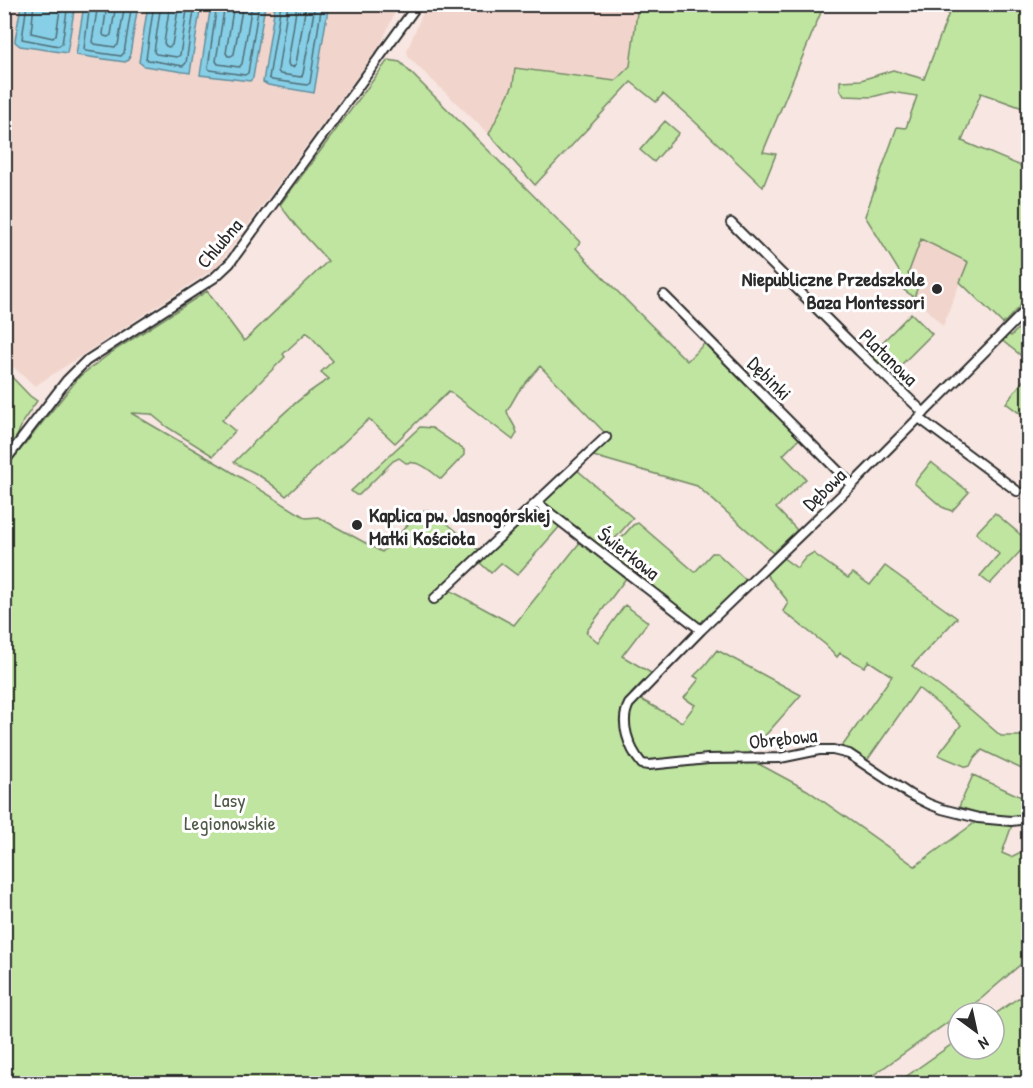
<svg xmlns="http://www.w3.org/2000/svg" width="1033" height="1088" viewBox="0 0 1033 1088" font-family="'Patrick Hand',sans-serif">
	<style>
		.built { fill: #f1d5cc }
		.green { fill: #bfe5a0; stroke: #758866; stroke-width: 1.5 }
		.water { fill: #86cfe7; stroke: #628d9c; stroke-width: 1.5 }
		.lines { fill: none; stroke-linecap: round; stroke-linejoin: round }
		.shore { stroke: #4f6d76; stroke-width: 1.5 }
		.minor-casing { stroke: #2b2b2b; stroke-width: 12 }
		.minor { stroke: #fff; stroke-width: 8 }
		.poi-dot { fill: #2b2b2b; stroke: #fff; stroke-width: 2 }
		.labels { text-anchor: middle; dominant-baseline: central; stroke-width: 6; stroke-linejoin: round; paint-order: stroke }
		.street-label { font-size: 20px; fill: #2b2b2b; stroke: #fff }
		.poi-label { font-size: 20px; font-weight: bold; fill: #2b2b2b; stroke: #fff; text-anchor: end }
		.park-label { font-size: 20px; fill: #505a48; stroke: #fff }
	</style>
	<rect width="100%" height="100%" fill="#f7e6e1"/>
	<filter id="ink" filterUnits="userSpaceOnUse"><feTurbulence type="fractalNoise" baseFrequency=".0167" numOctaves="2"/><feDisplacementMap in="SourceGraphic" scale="12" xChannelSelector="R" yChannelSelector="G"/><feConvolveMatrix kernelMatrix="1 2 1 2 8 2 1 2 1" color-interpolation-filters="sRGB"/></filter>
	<g filter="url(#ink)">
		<path class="built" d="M4,5H398L381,44L218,266L35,386L5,360Z
			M426,5H638L630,66L615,81L516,68L513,85L489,134L409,58L407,51Z
			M921,238L968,262L943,326L914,297L921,279L908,274Z"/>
		<path class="green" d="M638,5H824L763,152L776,154L763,187L694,121L663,94L656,102L631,82L535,185L489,134L513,85L515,68L615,81L630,66Z
			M952,5H1028V94L1027,98L1028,99V110L981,93L962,141L1028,169V303L1026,305L1023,303L1003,324L960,282L968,262L921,239L908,274L921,279L914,297L901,288L896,280L899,271L865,216L897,127L906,128L917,96L891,92L872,97L844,96L840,89V81L861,80L893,70L924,79Z
			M388,60L400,62L580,242L576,248L590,264L687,361L706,342L801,437L783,455L806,479L776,508L797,530L773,553L697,486L590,455L606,434L540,366L518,392L507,411C509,420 515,424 517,433L513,440L449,391L395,443L369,419L286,496C275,487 264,477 251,471C245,468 240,466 234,462C264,433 293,400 329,379L321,372L333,361L307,332L283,354L285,357L222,420L235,431L213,456L167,427L151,414L131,413L227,469L306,518L318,517L382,552L419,513L427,510L442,519L481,552L444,587L514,625L581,541L627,577L586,632L598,642L625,605L648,622L622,656L651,673L631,694L682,722L695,705L684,698L699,679L694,676L705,665L717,650L801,695L749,754L744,756L807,790L915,866L980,819L1012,825L1002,853L1011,857L1021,852L1028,831V958L982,998L961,1013H958V1015L862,1083H5L4,470L80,376L112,352L207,291L244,341L328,261L296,226L280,205Z
			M665,121L679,133L654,162L640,150Z
			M911,313L932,334L890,376L869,356Z
			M1028,319V361L1000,339L1007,333L1011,336Z
			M5,370L30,396L37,401L23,421L14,444L5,456Z
			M1028,374V415L1018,412L1006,403Z
			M420,427L432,428L464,450V455L441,479C430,471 420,460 406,463L399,458L393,461L359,495H356L351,491Z
			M931,462L969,492L952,511L942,507L914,483Z
			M576,469L633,518L604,551L542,504V501Z
			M535,507H538L561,525L517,575L501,563L491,573L478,561Z
			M995,513L1028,541V543L990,584L980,576L999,554L976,533Z
			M638,523L695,572L712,553H717L747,581L704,624H698L610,555L609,552L633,525Z
			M813,553L848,578L853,573L870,585L885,566L957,618L912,666L971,710L1001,736H1028V772L982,750L973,760L970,766L967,767L938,755L961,725L943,708L918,688L866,762L841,748L892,676L869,661L864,667L840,653L837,657L826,645L783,611L788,603L786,599L766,574L783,558L797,568L806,557Z
			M973,775L1028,800V815C1009,821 978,813 959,807Z
			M1018,998L1025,999V1001L1028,999V1083H897L958,1040V1049H994V1015Z"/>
		<path class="water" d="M21,5H75L67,53L20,46L15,42V40Z
			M84,5H138L129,60L125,62L76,55Z
			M148,5H201L190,73L144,66L139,62Z
			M211,5H265L253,78L250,81L200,75Z
			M275,5H327L328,9L314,93L268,85L263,82Z"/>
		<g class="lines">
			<path class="shore" d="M27,4L22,39L59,46L62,44L68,4
				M34,4L31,33L53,38L56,35L61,4
				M90,4L84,49L86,51L121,56L124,53L132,4
				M98,4L92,42L94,44L115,47L118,45L125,4
				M107,4L103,34L104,36L108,37L111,35L116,4
				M154,4L146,59L148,60L183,66L186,63L195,4
				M161,4L154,52L156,54L177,57L180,55L188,4
				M170,4L164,43L166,46L169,47L172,45L179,4
				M217,4L208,68L210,70L245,75L248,73L259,4
				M225,4L216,61L218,64L239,67L242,64L252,4
				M234,4L226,53L228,56H231L234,54L243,4
				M281,4L269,78L272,80L307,85L310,83L321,10V4
				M288,4L278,71L280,74L301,77L303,74L314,11L313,4
				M297,4L288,63L289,66L293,67L296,64L305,11L304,4"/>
			<defs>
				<path id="minor" d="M731,223L859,351L924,413
					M664,295L852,485
					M1028,308L852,485L701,630L629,704C619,723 629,748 642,764L649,765L708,759L780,758L819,750H833L849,754L909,794L929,804L942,809L978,818L1011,821L1028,819
					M919,418L1017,491
					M4,462L67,380L86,361L214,278L230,263L418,4
					M537,503L701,630
					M434,599L606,437"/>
			</defs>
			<use href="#minor" class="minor-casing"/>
			<use href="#minor" class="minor"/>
		</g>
	</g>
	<g class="poi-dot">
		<circle cx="937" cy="289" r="6"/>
		<circle cx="357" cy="525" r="6"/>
	</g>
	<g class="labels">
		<g class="street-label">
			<text transform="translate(219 243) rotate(-49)">Chlubna</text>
			<text transform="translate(889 357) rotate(44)">Platanowa</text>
			<text transform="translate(770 378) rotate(45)">Dębinki</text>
			<text transform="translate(824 489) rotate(-44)">Dębowa</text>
			<text transform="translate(629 553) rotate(38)">Świerkowa</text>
			<text transform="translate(783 738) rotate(-6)">Obrębowa</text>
		</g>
		<g class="poi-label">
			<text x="925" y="278">Niepubliczne Przedszkole<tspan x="925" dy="23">Baza Montessori</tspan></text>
			<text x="369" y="514" text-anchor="start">Kaplica pw. Jasnogórskiej<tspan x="369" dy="23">Matki Kościoła</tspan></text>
		</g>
		<g class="park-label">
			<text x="230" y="799">Lasy<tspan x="230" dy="23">Legionowskie</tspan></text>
		</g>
	</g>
	<rect width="1033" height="1088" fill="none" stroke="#fff" stroke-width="24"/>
	<rect x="12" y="12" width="1009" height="1064" fill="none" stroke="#2b2b2b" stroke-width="2" filter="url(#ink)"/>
	<g transform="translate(976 1031) rotate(147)"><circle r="28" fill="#ffffff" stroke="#aaaaaa" stroke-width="1.5"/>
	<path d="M0-4.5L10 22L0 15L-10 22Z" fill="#2b2b2b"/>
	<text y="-9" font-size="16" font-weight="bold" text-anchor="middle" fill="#2b2b2b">N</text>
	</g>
</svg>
